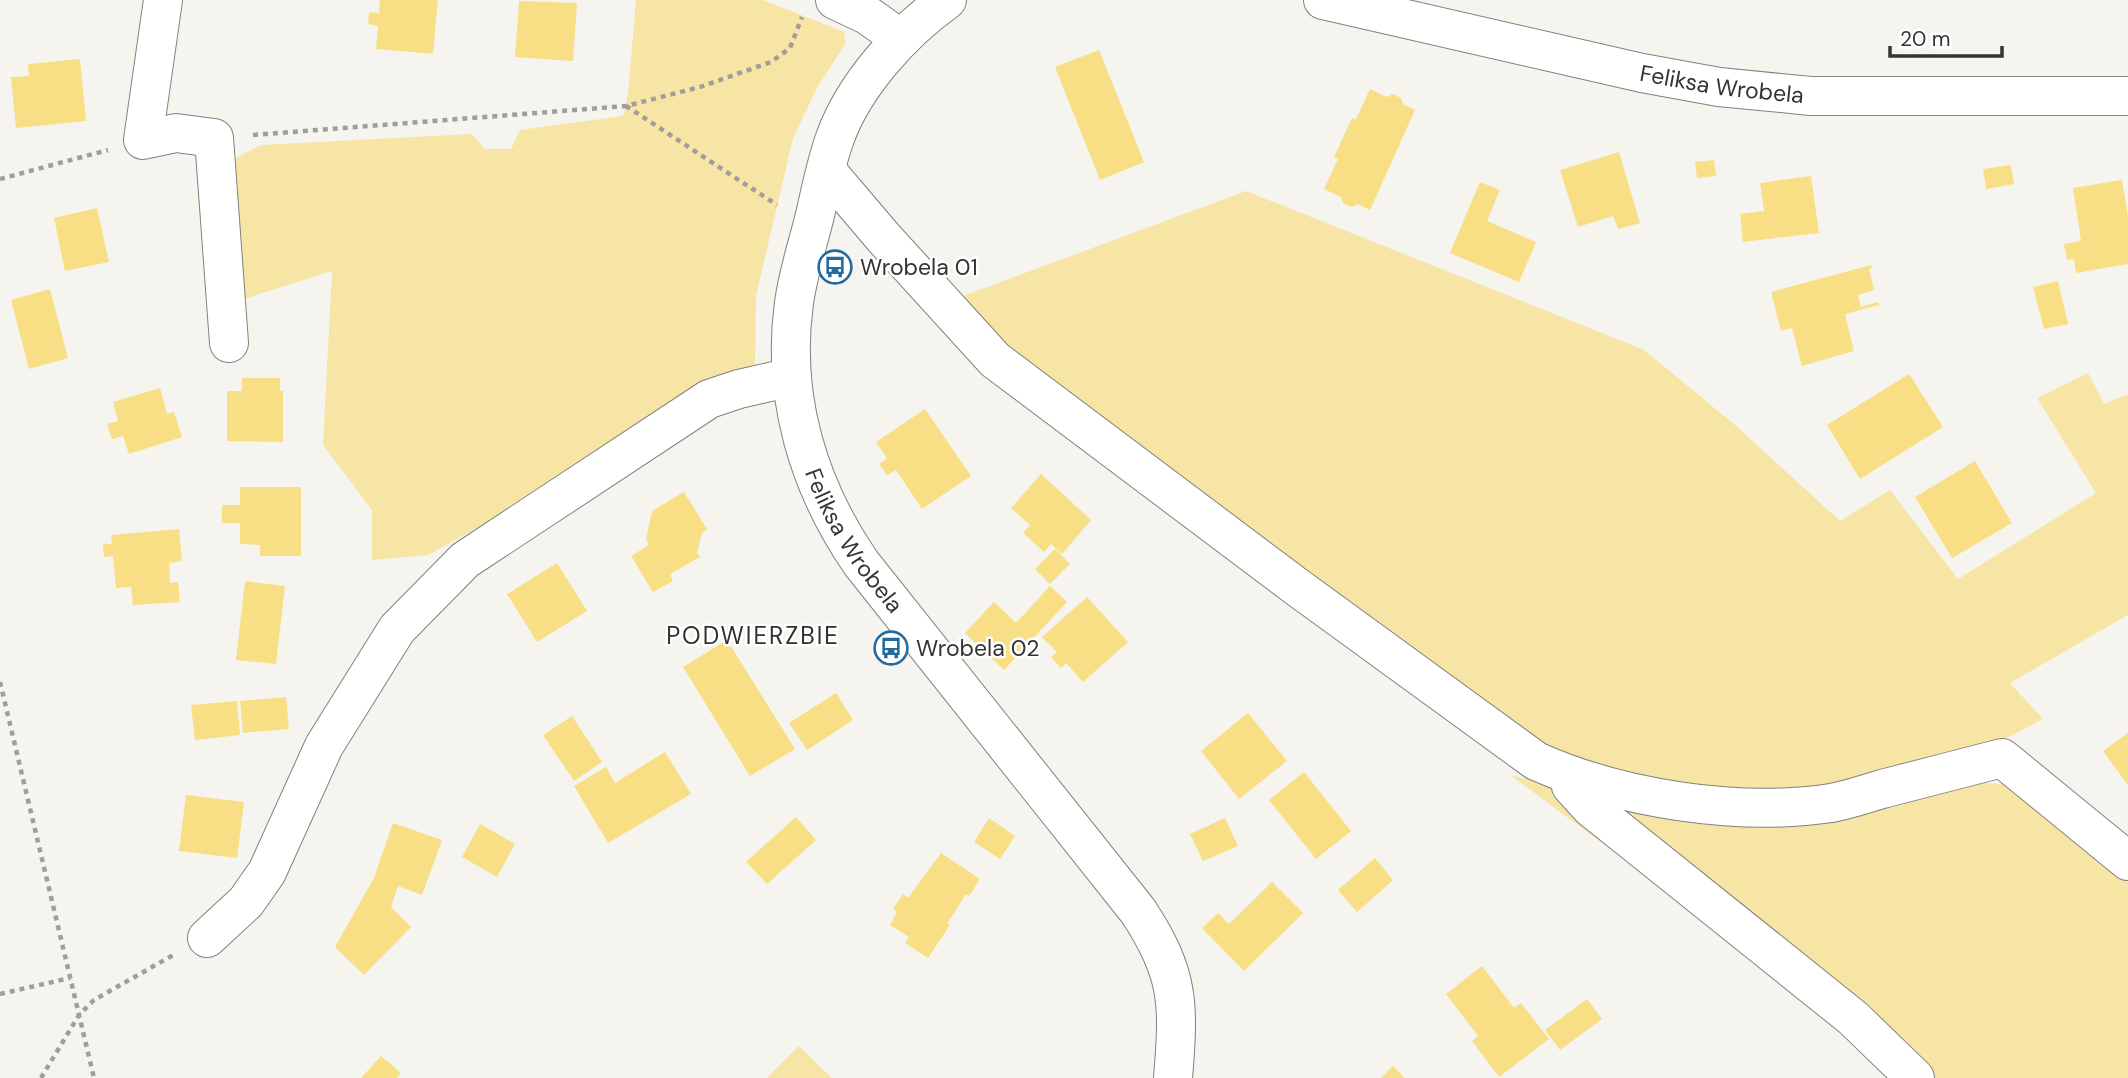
<svg xmlns="http://www.w3.org/2000/svg" width="2128" height="1078" viewBox="0 0 2128 1078" font-family="'DM Sans',sans-serif">
	<style>
		.green { fill: #f7e5a5 }
		.building { fill: #f8df85 }
		.lines { fill: none; stroke-linecap: round; stroke-linejoin: round }
		.minor-casing { stroke: #83817d; stroke-width: 40 }
		.path { stroke: #9f9e9b; stroke-width: 4.5; stroke-dasharray: 5 5; stroke-linecap: butt }
		.minor { stroke: #fff; stroke-width: 38 }
		.labels { text-anchor: middle; dominant-baseline: central; stroke-width: 5; stroke-linejoin: round; paint-order: stroke }
		.street-label { font-size: 23px; fill: #353433; stroke: #fff }
		.poi-label { font-size: 23px; fill: #353433; stroke: #fff; text-anchor: start }
		.neighbourhood-label { font-size: 24px; letter-spacing: 2px; fill: #31302c; stroke: #fff }
	</style>
	<rect width="100%" height="100%" fill="#f5f4ef"/>
	<path class="green" d="M636,0H763L844,32L846,43L818,86L793,138L756,296L755,365L724,376L533,497L428,555L372,560V510L323,445L332,271L241,300L232,160L261,145L472,134L485,149H511L520,130L623,116L628,94Z
		M1246,191L1644,350L1735,425L1840,521L1890,490L1958,579L2096,493L2037,398L2088,373L2104,404L2128,394V615L2010,683L2043,719L2009,737L1970,754L1865,785L1748,796L1653,789L1525,737L1314,590L976,322L963,296Z
		M1510,775L1656,811L1959,782L2006,784L2128,876V1078H1895L1681,901Z
		M799,1046L832,1078H767Z"/>
	<path class="building" d="M380,0H438L433,54L376,49L378,26L368,24L369,12L379,13Z
		M519,1L577,3L573,61L515,57Z
		M1099,50L1144,162L1100,180L1055,67Z
		M80,59L86,121L16,128L11,77L29,76L28,64Z
		M1370,89L1387,97L1393,94L1401,98L1403,104L1415,110L1370,210L1358,204L1352,207L1343,203L1341,197L1324,189L1338,159L1334,157L1352,118L1356,119Z
		M1619,152L1640,223L1618,229L1613,216L1578,227L1560,170Z
		M1714,160L1716,176L1697,178L1695,162Z
		M2011,165L2014,184L1986,189L1983,169Z
		M1811,176L1819,233L1743,242L1740,214L1764,211L1760,183Z
		M2122,180L2128,216V264L2076,273L2074,259L2067,260L2064,244L2081,241L2073,188Z
		M1480,182L1500,190L1487,221L1536,242L1519,282L1450,253Z
		M97,208L109,262L65,271L54,218Z
		M1871,265L1872,269H1869L1874,290L1858,295L1861,307L1878,302L1879,305L1845,314L1854,351L1802,366L1792,328L1781,331L1771,292Z
		M2058,281L2068,324L2044,329L2033,287Z
		M50,289L68,358L29,369L11,300Z
		M1909,374L1943,427L1860,479L1827,425Z
		M242,378H280V391H283V442L227,441V391H242Z
		M160,388L167,414L174,412L182,437L129,454L123,436L112,439L107,424L118,421L113,402Z
		M925,409L971,476L922,509L896,470L887,475L879,464L887,458L876,442Z
		M1975,461L2012,523L1952,558L1915,497Z
		M1041,474L1091,520L1062,554L1051,544L1044,552L1023,533L1030,525L1011,508Z
		M240,487H301V556H260V545L240,544V523H222V505H240Z
		M684,492L707,529L702,533L697,553L700,557L670,574L673,581L653,592L631,556L649,545L646,539L652,511Z
		M179,529L182,561L169,563L170,583L178,582L180,602L133,605L131,587L116,588L113,556L104,557L103,544H112L111,535Z
		M1055,549L1070,564L1050,584L1035,569Z
		M557,563L587,611L537,642L507,594Z
		M245,581L285,586L276,664L236,660Z
		M1050,586L1067,602L1004,670L965,633L994,602L1016,623Z
		M1087,597L1128,642L1083,682L1066,663L1061,668L1051,657L1057,652L1042,637Z
		M727,640L795,749L750,776L683,667Z
		M836,693L853,720L807,750L789,723Z
		M286,697L289,729L243,733L240,701Z
		M237,701L240,735L195,740L191,705Z
		M1248,713L1287,761L1239,799L1201,751Z
		M572,716L602,762L574,781L543,735Z
		M2128,733V785L2103,751Z
		M665,752L691,794L608,843L574,786L606,767L615,783Z
		M1304,772L1351,831L1316,859L1269,800Z
		M186,795L244,802L237,858L179,851Z
		M796,817L816,840L767,884L746,862Z
		M989,818L1015,836L1000,859L974,842Z
		M1225,818L1238,846L1203,861L1190,834Z
		M393,823L442,840L422,895L398,886L391,907L411,927L364,975L335,947L374,878Z
		M480,824L515,844L497,877L462,857Z
		M941,853L980,879L969,896L966,894L947,924L950,925L928,958L905,943L909,937L890,925L897,912L893,909L903,894L908,898Z
		M1375,858L1393,880L1357,912L1338,890Z
		M1272,882L1303,913L1244,971L1202,928L1218,913L1229,924Z
		M1482,966L1514,1008L1521,1003L1549,1039L1499,1077L1472,1041L1478,1036L1446,994Z
		M1587,999L1602,1019L1560,1050L1545,1030Z
		M381,1056L401,1073L397,1078H361Z
		M1393,1066L1405,1078H1381Z"/>
	<g class="lines">
		<defs>
			<g id="minor">
				<path d="M163,0L143,140L176,133L214,138L229,343"/>
				<path d="M835,0L867,15L901,39"/>
				<path id="s1" d="M947,0C902,32 854,85 835,138C826,163 821,189 815,215C808,244 798,273 794,303C781,396 808,486 861,563L1138,911C1180,974 1179,1005 1173,1078"/>
				<path id="s2" d="M1323,0L1642,73L1719,87L1811,96H2128"/>
				<path d="M826,170L883,237L995,360L1297,587L1536,761C1621,799 1739,817 1831,803C1848,800 1865,794 1882,789C1922,779 1962,768 2002,758L2128,861"/>
				<path d="M1572,777L1571,786L1591,808L1853,1018L1915,1078"/>
				<path d="M207,938L246,902L267,872L324,746L397,629L465,560L709,399L739,389L792,377"/>
			</g>
		</defs>
		<use href="#minor" class="minor-casing"/>
		<path class="path" d="M626,106L777,205
			M253,135L626,106L700,87L771,62L790,48L802,17
			M0,179L108,150
			M0,682L94,1078
			M0,994L70,978
			M41,1078L79,1015L94,1000L175,954"/>
		<use href="#minor" class="minor"/>
	</g>
	<defs>
		<symbol id="bus-ring" viewBox="-11 -11 22 22"><circle r="9.5" fill="#fff" stroke="#236b9f" stroke-width="1.5"/><path d="M-5-6H5V4H4V6H2V4H-2V6H-4V4H-5ZM-3.5-4V0h7V-4ZM-3.5 1.2v1.5H-2V1.2ZM2 1.2v1.5H3.5V1.2Z" fill="#236b9f"/></symbol>
	</defs>
	<g fill-rule="evenodd">
		<use href="#bus-ring" x="816" y="248" width="38" height="38"/>
		<use href="#bus-ring" x="872" y="629" width="38" height="38"/>
	</g>
	<g class="labels">
		<g class="street-label">
			<text stroke="none"><textPath href="#s2" startOffset="408">Feliksa Wrobela</textPath></text>
			<text stroke="none"><textPath href="#s1" startOffset="602">Feliksa Wrobela</textPath></text>
		</g>
		<g class="poi-label">
			<text x="860" y="267">Wrobela 01</text>
			<text x="916" y="648">Wrobela 02</text>
		</g>
		<g class="neighbourhood-label">
			<text x="753" y="635">PODWIERZBIE</text>
		</g>
	</g>
	<path d="M1890 46v10h112v-10" fill="none" stroke="#353433" stroke-width="3.5"/>
	<text x="1900" y="46" font-size="21" fill="#353433" stroke="#ffffff" stroke-width="5" paint-order="stroke">20 m</text>
</svg>
